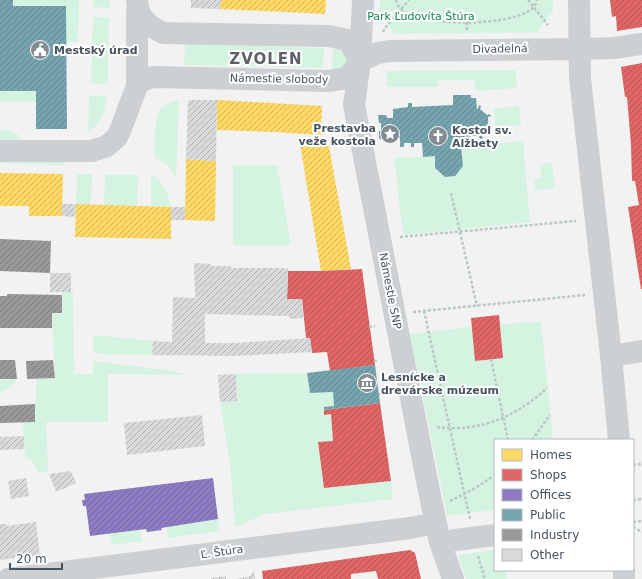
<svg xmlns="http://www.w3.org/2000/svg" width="642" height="579" viewBox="0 0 642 579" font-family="'DejaVu Sans',sans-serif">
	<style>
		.green { fill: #d5f3e1 }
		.homes { fill: url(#homes-hatch) }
		.shops { fill: url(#shops-hatch) }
		.offices { fill: url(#offices-hatch) }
		.public { fill: url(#public-hatch) }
		.industry { fill: url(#industry-hatch) }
		.building { fill: url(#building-hatch) }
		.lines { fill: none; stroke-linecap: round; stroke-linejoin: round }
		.path { stroke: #b9c8c3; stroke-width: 2.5; stroke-dasharray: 3 2; stroke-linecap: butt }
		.minor { stroke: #cdd0d3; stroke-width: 22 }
		.labels { text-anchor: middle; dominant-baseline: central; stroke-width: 4; stroke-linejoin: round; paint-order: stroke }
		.park-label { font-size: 11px; fill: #0f844d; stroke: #fff }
		.street-label { font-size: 11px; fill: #475460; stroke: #fff }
		.poi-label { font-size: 11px; font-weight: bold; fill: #475460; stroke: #fff; text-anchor: start }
		.district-label { font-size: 15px; font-weight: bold; letter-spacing: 1px; fill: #5d6167; stroke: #fff }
	</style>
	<defs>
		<pattern id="homes-hatch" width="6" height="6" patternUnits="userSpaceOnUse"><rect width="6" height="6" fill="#ffd966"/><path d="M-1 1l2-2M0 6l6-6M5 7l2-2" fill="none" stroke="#d0b357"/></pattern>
		<pattern id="shops-hatch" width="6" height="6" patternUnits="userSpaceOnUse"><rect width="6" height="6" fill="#e06666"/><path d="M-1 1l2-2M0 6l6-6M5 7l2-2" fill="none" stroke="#b75757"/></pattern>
		<pattern id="offices-hatch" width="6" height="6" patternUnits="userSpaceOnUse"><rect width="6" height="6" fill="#8e7cc3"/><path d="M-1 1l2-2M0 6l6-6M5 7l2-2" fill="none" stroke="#7668a2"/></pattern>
		<pattern id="public-hatch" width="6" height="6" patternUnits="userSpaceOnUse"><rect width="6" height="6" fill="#76a5af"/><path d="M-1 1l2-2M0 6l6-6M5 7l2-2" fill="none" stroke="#638992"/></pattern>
		<pattern id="industry-hatch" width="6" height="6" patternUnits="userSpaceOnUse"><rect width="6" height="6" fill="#999"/><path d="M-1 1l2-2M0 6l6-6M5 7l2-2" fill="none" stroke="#7f7f80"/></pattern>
		<pattern id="building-hatch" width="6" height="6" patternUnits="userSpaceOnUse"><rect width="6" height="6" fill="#d9dadc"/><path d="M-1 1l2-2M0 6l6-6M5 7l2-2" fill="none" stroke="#b2b3b6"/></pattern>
	</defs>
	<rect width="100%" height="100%" fill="#f2f2f2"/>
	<path class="green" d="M0,0H79L78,42H66V6H13V0Z
		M93,0H110V8L93,7Z
		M380,0H553V11L537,32L394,34L379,10Z
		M93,17L109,18L108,84L91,83Z
		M185,43L324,48L323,68L184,65Z
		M333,43L343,46L349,64L332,74Z
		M515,70L517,88L475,91V80H438V87H387V71Z
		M0,91H36V102L0,101Z
		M89,96H106C106,115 101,121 88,134Z
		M179,99L176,178C171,168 166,162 155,158C155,146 153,120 160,110C164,104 172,102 179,99Z
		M519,106L521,125L495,127L494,109Z
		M0,130C12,130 19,132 23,144L0,143Z
		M523,141L530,222L403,235L394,158L435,156V168L445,177L455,176L463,166L461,147Z
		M0,159L63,161V165L0,163Z
		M552,163L555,188L535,190L534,179L541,178L540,164Z
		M233,165H277L291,245H233Z
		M77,174H92L91,205L76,204Z
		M105,175H138L137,206L104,205Z
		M151,175C163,179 169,195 171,207L151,206Z
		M62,292H73L74,374H93V361L174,371L186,375L108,374V422H46L48,471L38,473L34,464L25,456L23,422H35V404L37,379L55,378L52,313H62Z
		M541,322L553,440H495V510L447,516L410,334L472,327L475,361L503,358L500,324Z
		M93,335L153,341L152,355H107L93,352Z
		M307,373L310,393L333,392L334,406L324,407V415L331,414L333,441L318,443L324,488L391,481L393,499L265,514L235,527L230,464L220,402L237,401L236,374Z
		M17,379C13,386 8,390 0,392V380Z
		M218,519L219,531L168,538L167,527Z
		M140,530L142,541L112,545L110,534Z
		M495,550V570H505L507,579H466L458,555Z"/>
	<path class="homes" d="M221,0H326L325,14L220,9Z
		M217,100L322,106L321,135L276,132L217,130Z
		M300,144L329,146L351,269L321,271Z
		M186,159L216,161L215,221L185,220Z
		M0,173L63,174L62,216H29V206H0Z
		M76,204L171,207V239L75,237Z"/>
	<path class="shops" d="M610,0H642V27L617,31L616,16L612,17Z
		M642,63V289H641L628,207L639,205L635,181H632L631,145L627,97H625L621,67Z
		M362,269L375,365L330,371L327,352L312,353L310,338H306L302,299H287L288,271H321Z
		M499,315L503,358L475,361L471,318Z
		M380,403L391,481L324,488L318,442L333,441L331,414L324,415V410Z
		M410,550L415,553L421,579H378L376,571L351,574V579H263L262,571Z"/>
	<path class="offices" d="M213,478L218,519L161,528L162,530L147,532L146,529L90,536L86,506H83L82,500H85L84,494Z"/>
	<path class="public" d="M0,0H13V6H66L67,129H36V91H0Z
		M453,95H471V98H476L477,109H478L479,105L481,106L480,109L487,115L490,114L491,116L488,117V126L491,127L490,130L487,129L481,135L483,138L480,139L479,136H471V140H469V137H460L463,166L455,176L445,177L435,168V156L423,157L422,143H414V147H411V143H404V147H400V138H394V134H387V138L379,139V131H381V123H379L378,115H386L387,118H393V109L408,107V103H412V107L453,105Z
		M375,365L380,403L324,410V407L334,406L333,392L310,393L307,373Z"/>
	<path class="industry" d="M0,239L51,241L50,273L0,271Z
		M7,294L62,295V313H52V328H0V296H7Z
		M0,360H15L17,379H0Z
		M53,360L55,378L27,379L26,361Z
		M35,404V422L0,423V406Z"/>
	<path class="building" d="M191,0H221L220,9L191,8Z
		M188,100H217L216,161L186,159Z
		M62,204H76L75,217L62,216Z
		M171,207H185V220H171Z
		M194,263L211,264V266H231V268H288L287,299H302L303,318L290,319L289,316L205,314V343H235L310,338L312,352L236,356L152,355L153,341L172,342L173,297L195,298Z
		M50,273H71V292H50Z
		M236,374L237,401L220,402L218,375Z
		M202,415L205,446L127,455L124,423Z
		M24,436V449L0,450V437Z
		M71,471L76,483L56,492L49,474Z
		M26,478L29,496L11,499L8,481Z
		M36,522L40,555L0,560V524H7V526Z
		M254,572L255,579H236L251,576V573Z
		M226,576V579H211V578Z"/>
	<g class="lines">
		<path class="path" d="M396,0C397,4 399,8 402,10C425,27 511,27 533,8C535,6 536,2 537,0
			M528,0L548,25
			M467,22V32
			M383,32L385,28L409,0
			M451,193L477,306
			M400,237L576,221
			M424,311L470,519
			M413,312L585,295
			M369,327L375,326
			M491,359L508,440
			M374,361L379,360
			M379,394L384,393
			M437,427C479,433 517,416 547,388
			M532,440L550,415
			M633,465L642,464
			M633,500L642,499
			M450,501L472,490L495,475
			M633,522L642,521
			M633,527L642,532
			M478,556L485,579"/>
		<path class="minor" d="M137,0C138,18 147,25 163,33L329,36L348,40L360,61
			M363,0L360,61L354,105L429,491L440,542L453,579
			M579,0L580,78L611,356L619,440
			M360,61L378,53L389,51L580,49L614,48L642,44
			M137,86V11
			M0,151H92L107,146L117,137L120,131L137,86L142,81L153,77L328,81L348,78L360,61
			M611,356L642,351
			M455,540L495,535
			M624,570V579
			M8,579L410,528L435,523"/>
	</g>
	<defs>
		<symbol id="civic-disc" viewBox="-11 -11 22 22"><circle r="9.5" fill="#838b93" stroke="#fff"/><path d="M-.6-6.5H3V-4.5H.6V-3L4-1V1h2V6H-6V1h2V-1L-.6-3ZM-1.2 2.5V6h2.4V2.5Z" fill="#fff"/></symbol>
		<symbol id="sight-disc" viewBox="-11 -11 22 22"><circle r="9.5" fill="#838b93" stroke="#fff"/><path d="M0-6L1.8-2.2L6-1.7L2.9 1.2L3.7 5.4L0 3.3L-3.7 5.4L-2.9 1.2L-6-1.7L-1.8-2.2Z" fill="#fff"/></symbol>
		<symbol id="church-disc" viewBox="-11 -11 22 22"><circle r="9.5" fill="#838b93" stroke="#fff"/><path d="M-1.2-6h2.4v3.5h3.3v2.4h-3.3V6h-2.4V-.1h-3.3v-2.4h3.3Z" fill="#fff"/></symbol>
		<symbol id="museum-disc" viewBox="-11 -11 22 22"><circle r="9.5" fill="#838b93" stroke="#fff"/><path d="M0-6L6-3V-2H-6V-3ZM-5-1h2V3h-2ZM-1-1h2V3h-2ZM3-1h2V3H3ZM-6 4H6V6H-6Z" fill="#fff"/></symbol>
	</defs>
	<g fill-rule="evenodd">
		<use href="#civic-disc" x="29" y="39" width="22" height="22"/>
		<use href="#sight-disc" x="379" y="123" width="22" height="22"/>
		<use href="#church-disc" x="427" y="125" width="22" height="22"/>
		<use href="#museum-disc" x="356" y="372" width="22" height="22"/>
	</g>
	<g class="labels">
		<g class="park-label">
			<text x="421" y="16">Park Ľudovíta Štúra</text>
		</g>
		<g class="street-label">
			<text transform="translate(500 49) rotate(-1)">Divadelná</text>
			<text transform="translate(279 79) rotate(1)">Námestie slobody</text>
			<text transform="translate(390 291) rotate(79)">Námestie SNP</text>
			<text transform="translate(222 552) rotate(-8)">Ľ. Štúra</text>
		</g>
		<g class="poi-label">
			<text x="54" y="50">Mestský úrad</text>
			<text x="376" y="128" text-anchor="end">Prestavba<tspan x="376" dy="13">veže kostola</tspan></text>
			<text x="452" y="130">Kostol sv.<tspan x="452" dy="13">Alžbety</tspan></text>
			<text x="381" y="377">Lesnícke a<tspan x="381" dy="13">drevárske múzeum</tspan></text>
		</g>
		<g class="district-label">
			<text x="266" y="59">ZVOLEN</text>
		</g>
	</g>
	<rect x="494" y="439" width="140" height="132" fill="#ffffff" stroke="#b5bbbf"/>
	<rect x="502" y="449" width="20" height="12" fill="#ffd966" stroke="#b5bbbf"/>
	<text x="530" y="459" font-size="12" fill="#475460">Homes</text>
	<rect x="502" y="469" width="20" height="12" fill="#e06666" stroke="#b5bbbf"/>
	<text x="530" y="479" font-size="12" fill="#475460">Shops</text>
	<rect x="502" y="489" width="20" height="12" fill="#8e7cc3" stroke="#b5bbbf"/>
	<text x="530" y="499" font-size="12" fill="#475460">Offices</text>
	<rect x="502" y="509" width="20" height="12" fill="#76a5af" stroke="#b5bbbf"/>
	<text x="530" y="519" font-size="12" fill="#475460">Public</text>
	<rect x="502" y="529" width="20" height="12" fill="#999999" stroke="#b5bbbf"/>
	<text x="530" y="539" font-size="12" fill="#475460">Industry</text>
	<rect x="502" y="549" width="20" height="12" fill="#d9dadc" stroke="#b5bbbf"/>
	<text x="530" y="559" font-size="12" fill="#475460">Other</text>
	<path d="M10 563v6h52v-6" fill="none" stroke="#475460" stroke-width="2"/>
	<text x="16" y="563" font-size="12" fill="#475460" stroke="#ffffff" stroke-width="3" paint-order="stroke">20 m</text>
</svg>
